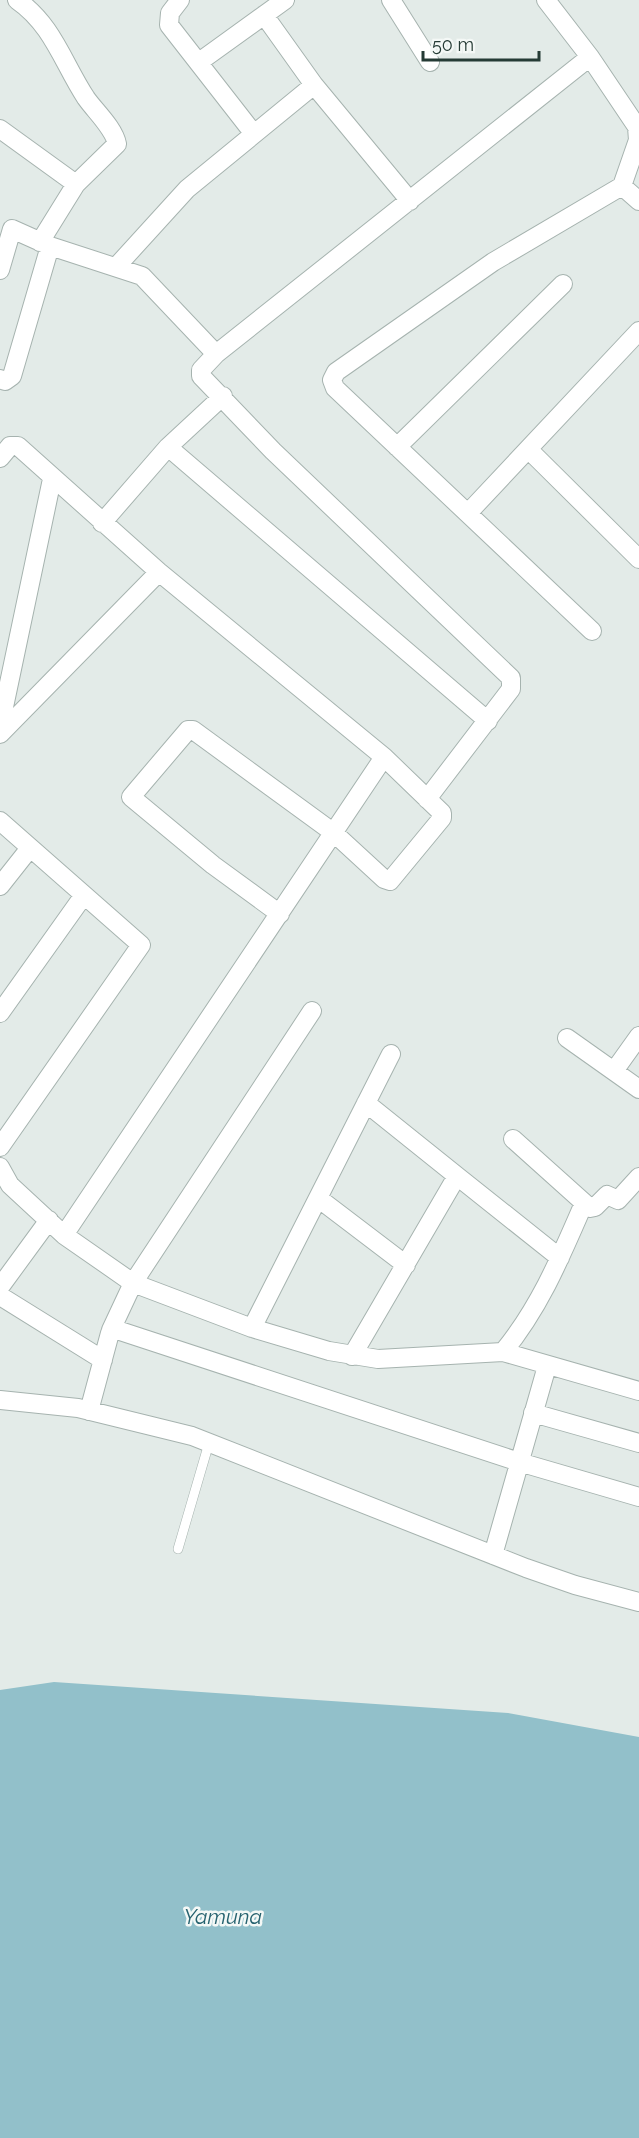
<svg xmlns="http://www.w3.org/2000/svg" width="639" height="2138" viewBox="0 0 639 2138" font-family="Raleway,sans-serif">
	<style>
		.water { fill: #92c0ca }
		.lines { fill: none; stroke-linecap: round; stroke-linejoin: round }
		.service-casing { stroke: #a6b3af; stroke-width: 10 }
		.minor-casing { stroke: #a6b3af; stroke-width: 20 }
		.service { stroke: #fff; stroke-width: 9 }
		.minor { stroke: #fff; stroke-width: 18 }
		.labels { text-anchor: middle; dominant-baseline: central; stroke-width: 5; stroke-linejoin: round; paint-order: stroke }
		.water-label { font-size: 21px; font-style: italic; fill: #26626f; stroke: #f4f8f6 }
	</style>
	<rect width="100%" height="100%" fill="#e3ebe8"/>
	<path class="water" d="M54,1682L508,1713L639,1737V2138H0V1690Z"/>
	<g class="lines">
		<defs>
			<path id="service" d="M178,1549L209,1443"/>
			<path id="minor" d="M17,0C53,25 63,63 86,98C95,111 114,128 117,144L76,184L40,242
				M180,0L170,13L169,25L254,134
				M391,0L430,62
				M546,0L590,57L637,127L638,140L622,186
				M264,15L314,85L410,201
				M199,62L285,0
				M0,129L76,184
				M116,267L187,189L314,85
				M0,270L12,229L50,246
				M0,379L5,381L12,376L50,246L142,276L216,354
				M168,447L488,721
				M397,447L563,284
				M528,449L639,559
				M0,458L10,446H18L159,572L384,757L442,813V818L390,881L384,879L334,833L193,730H188L131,797L213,865L280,914
				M469,512L639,331
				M102,523L168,447L223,396
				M592,631L335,388L332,380L336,372L493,262L622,186L639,201
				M0,726L52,479
				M0,734L159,572
				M427,799L511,689V678L273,451L201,376V370L216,354L590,57
				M0,821L141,945L0,1147
				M0,886L30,848
				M0,1013L84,895
				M567,1038L639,1089
				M614,1071L639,1036
				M513,1139L590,1208L595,1207L607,1195L618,1200L639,1177
				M0,1167L10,1185L64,1235L133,1283L252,1328L329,1351L378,1359L503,1352L639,1391
				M457,1176L560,1258
				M318,1198L406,1265
				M64,1235L384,757
				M0,1287L49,1220
				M0,1296L103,1360
				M252,1328L391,1054
				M111,1330L133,1283L312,1011
				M503,1352C540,1307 561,1256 584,1203
				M352,1356L457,1176L366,1103
				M0,1400L78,1408L192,1436L526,1568L575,1585L639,1602
				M89,1411L110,1333L114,1329L519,1462L639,1497
				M533,1413L639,1443
				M493,1555L547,1366"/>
		</defs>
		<use href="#service" class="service-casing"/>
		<use href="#minor" class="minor-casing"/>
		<use href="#service" class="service"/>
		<use href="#minor" class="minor"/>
	</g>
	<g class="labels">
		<g class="water-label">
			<text x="223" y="1916">Yamuna</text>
		</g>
	</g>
	<path d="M423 51v9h116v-9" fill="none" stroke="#253b35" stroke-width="3"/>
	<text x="432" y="51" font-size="18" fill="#253b35" stroke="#f4f8f6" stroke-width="4.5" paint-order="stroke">50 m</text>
</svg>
